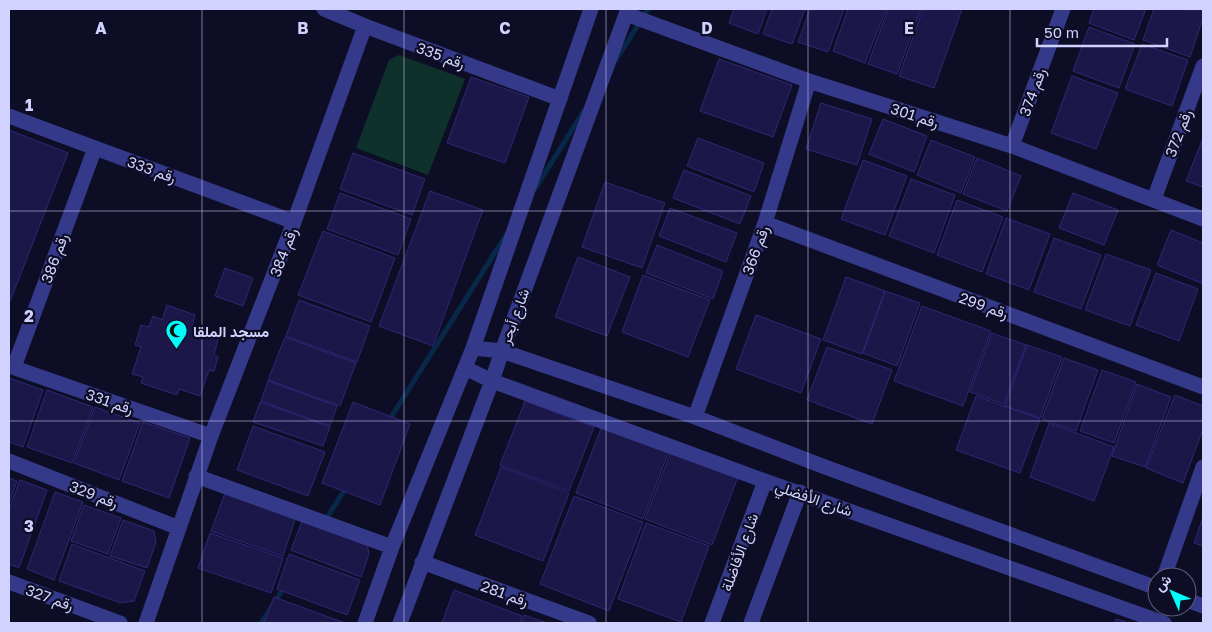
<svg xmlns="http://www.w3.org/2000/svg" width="1212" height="632" viewBox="0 0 1212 632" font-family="'Golos Text',Vazirmatn,sans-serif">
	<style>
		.green { fill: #0f312b }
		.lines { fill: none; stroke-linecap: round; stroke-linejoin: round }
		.stream { stroke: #08284a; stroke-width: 5 }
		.building { fill: #1b1749; stroke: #2e2776 }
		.minor { stroke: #343a89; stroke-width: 15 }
		.grid { fill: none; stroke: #d2d2ff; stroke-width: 1; stroke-opacity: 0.55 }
		.labels { text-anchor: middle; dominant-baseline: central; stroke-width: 4.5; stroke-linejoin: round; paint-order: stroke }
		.street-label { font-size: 15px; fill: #d2d2ff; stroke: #0e0d26 }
		.poi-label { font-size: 15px; font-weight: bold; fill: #d2d2ff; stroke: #0e0d26; text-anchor: start }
		.grid-label { font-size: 16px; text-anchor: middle; font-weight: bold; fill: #d2d2ff; stroke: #0e0d26; stroke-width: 4.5; stroke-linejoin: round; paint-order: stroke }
	</style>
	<rect width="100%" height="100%" fill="#0e0d26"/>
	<path class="green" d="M399,55L465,79L428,175L356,148L389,60Z"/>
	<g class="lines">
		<path class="stream" d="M616,60L648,9
			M535,189L583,112
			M388,422L506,235
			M325,521L347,486
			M261,623L285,586"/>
	</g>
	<path class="building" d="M734,9H767L758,34L729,23Z
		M772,9H805L792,44L763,34Z
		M810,9H844L828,52L798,42Z
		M848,9H886L865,63L833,51Z
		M888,9H921L897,74L868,64Z
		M923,9H962L934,88L899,76Z
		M1094,9H1146L1134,40L1089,23Z
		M1154,9L1203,10V18L1190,57L1143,40Z
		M1089,27L1135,44L1119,88L1073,71Z
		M1142,44L1188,60L1172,106L1125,89Z
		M719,59L792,85L773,137L700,111Z
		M1072,76L1118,93L1096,149L1051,133Z
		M471,77L529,97L505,163L447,143Z
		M821,103L872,119L857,165L806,149Z
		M883,119L927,136L914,172L869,154Z
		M9,130L68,153L9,304Z
		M698,138L764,163L754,192L687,166Z
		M1203,138V187L1186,181Z
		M931,140L975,157L961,193L917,175Z
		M353,153L425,179L412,215L340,189Z
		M977,158L1021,176L1007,211L963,194Z
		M863,160L907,176L885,235L841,219Z
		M684,170L751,196L740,224L673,198Z
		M911,179L955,195L934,253L889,236Z
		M605,182L665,203L642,268L582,247Z
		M430,191L483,210L433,346L379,326Z
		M340,193L411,219L398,255L327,229Z
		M1073,193L1118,210L1104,245L1059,228Z
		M957,200L1003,217L982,272L937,255Z
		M670,208L737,233L726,262L659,236Z
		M1006,218L1050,234L1029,290L986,274Z
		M1171,230L1203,243V277L1201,283L1157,265Z
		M323,231L395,258L371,322L298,295Z
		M1054,238L1101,255L1081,309L1034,292Z
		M657,245L723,271L713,299L646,273Z
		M1106,254L1151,270L1130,326L1085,310Z
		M578,257L630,277L607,336L555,317Z
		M225,268L253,278L243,306L215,296Z
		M1156,273L1198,289L1179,341L1136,325Z
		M643,275L710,300L688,357L622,332Z
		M846,277L885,291L862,354L823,340Z
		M885,291L920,303L897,366L863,353Z
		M299,300L370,326L357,362L286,336Z
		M167,305L195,315L192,327L219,337L214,354L218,357L214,371L209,370L200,396L179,389L177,395L141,383L143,377L132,374L141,347L135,345L141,325L149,327L153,316L162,320Z
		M922,306L991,331L963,406L894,381Z
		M756,315L821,339L801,393L736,369Z
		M992,333L1026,345L1004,404L970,392Z
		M285,337L356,363L340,406L268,380Z
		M1027,345L1062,357L1040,418L1005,406Z
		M827,347L892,370L872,424L807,400Z
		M1064,358L1098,370L1076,431L1042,419Z
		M1102,370L1136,382L1114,443L1080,431Z
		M9,378L43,390L23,447L9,442Z
		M268,381L337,406L330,426L261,401Z
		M1137,384L1171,397L1145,467L1112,456Z
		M47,390L93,407L72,463L27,447Z
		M1175,395L1203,406V429L1183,483L1146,468Z
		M976,396L1040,419L1020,473L956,450Z
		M525,401L594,427L569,491L500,465Z
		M260,402L330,427L323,446L253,422Z
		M353,402L410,424L380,505L322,483Z
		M95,407L140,423L119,480L74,463Z
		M143,422L190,438L169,498L122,481Z
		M1049,423L1114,447L1094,501L1030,477Z
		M253,426L325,452L308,496L237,470Z
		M602,426L669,451L643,519L576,493Z
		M671,452L738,477L712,545L645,519Z
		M501,467L569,493L543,561L475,535Z
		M9,478L17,481L9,503Z
		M20,480L47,490L19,568L9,564V509Z
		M55,492L83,502L54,580L27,569Z
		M225,493L296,517L283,556L211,531Z
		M574,496L643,522L609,611L540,584Z
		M84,505L121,518L108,554L71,541Z
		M1203,517V546L1194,543Z
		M303,519L367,544L369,554L361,577L291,550Z
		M123,520L154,531L156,542L147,568L110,556Z
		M646,523L709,546L681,622L618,599Z
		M210,533L283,558L271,593L198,568Z
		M72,544L145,571L134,601L121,603L59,581Z
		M289,554L360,580L347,615L277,589Z
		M454,590L522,616L520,623H442Z
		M274,597L345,623H264Z
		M524,615L547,623H522Z
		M1116,619L1129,623H1115Z"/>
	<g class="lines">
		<path class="minor" d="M324,9L365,26L560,99
			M626,14L809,81L1012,146L1203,219
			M9,116L294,222
			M1012,146L1063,9
			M1154,199L1203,66
			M765,223L1203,387
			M473,348L502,351L695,417L825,467L1157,588
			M9,366L211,436
			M14,367L95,148
			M465,368L492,381L765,481L1164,623
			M695,417L765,223L809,81
			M9,461L179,528
			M196,476L392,547
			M422,562L589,623
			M1164,577L1203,467
			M9,582L120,623
			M1187,600L1203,606
			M146,623L211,436L294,222L365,26
			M365,623L392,547L473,348L591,9
			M400,623L492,381L502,351L628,9
			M712,623L765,481
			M751,623L800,492"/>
	</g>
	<path class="grid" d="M202,9V623M404,9V623M606,9V623M808,9V623M1010,9V623M9,211H1203M9,421H1203"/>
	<defs>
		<symbol id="mosque-pin" viewBox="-11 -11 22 30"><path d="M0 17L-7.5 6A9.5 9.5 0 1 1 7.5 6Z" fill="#00fdf9" stroke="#0e0d26"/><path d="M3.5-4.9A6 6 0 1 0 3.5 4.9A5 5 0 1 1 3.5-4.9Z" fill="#111"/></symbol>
	</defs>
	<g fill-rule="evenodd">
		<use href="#mosque-pin" x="164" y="318" width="25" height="34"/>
	</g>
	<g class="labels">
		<g class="street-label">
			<text transform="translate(441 55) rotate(20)">رقم 335</text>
			<text transform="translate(1032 92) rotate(-70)">رقم 374</text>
			<text transform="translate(915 115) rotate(18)">رقم 301</text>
			<text transform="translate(1178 133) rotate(-69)">رقم 372</text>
			<text transform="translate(152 169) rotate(20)">رقم 333</text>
			<text transform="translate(755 250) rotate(-70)">رقم 366</text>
			<text transform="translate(283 252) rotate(-69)">رقم 384</text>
			<text transform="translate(54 258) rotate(-70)">رقم 386</text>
			<text transform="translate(984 305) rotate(20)">رقم 299</text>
			<text transform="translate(514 316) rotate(-70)">شارع أبحر</text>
			<text transform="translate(110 401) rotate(19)">رقم 331</text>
			<text transform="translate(94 494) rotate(21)">رقم 329</text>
			<text transform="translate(814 498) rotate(19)">شارع الأفضلي</text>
			<text transform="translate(739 552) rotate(-70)">شارع الأفاضلة</text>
			<text transform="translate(505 593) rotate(20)">رقم 281</text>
			<text transform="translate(50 597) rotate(20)">رقم 327</text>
		</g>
		<g class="poi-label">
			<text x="193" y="331">مسجد الملقا</text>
		</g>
	</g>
	<g class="grid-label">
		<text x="101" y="34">A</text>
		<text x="303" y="34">B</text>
		<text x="505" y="34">C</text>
		<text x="707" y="34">D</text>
		<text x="909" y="34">E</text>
		<text x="29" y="111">1</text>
		<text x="29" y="322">2</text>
		<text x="29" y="532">3</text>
	</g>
	<rect width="1212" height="632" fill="none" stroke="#d2d2ff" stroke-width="20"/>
	<g transform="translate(1172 592) rotate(315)"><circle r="24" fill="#0e0d26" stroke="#5c5c7d"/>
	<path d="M0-4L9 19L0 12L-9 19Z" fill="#00fdf9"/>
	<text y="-8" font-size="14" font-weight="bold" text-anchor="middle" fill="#d2d2ff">ش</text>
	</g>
	<path d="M1037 38v8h130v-8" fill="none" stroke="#d2d2ff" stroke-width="2.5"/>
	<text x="1044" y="38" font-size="15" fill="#d2d2ff" stroke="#0e0d26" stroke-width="4" paint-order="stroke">50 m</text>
</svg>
